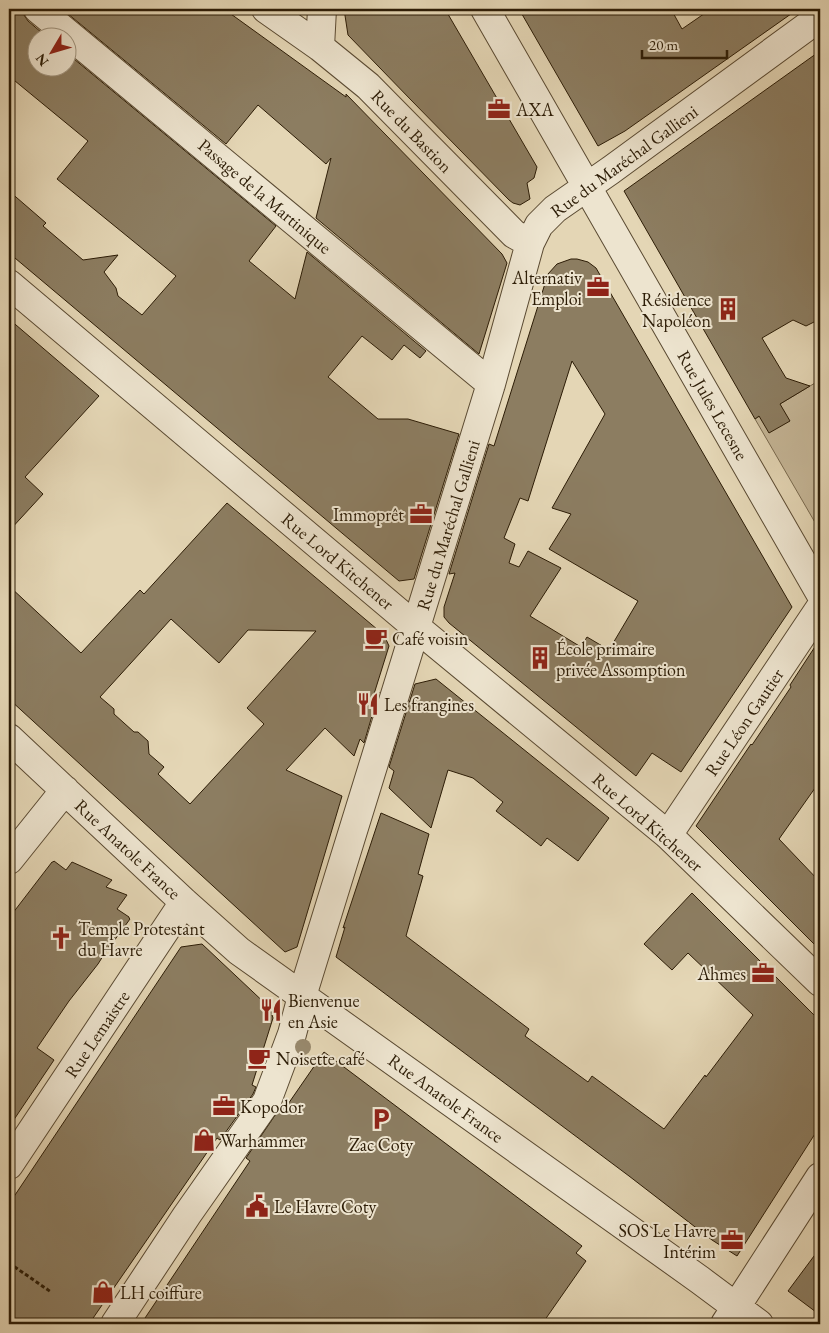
<svg xmlns="http://www.w3.org/2000/svg" width="829" height="1333" viewBox="0 0 829 1333" font-family="'EB Garamond',serif">
	<style>
		.green { fill: #c5b697; stroke: #78694e }
		.building { fill: #8c7d61; stroke: #2c1c06; fill-rule: evenodd }
		.lines { fill: none; stroke-linecap: round; stroke-linejoin: round }
		.minor-casing { stroke: #5a4a32; stroke-width: 30 }
		.path { stroke: #2c1c06; stroke-width: 3; stroke-dasharray: 4 2.5; stroke-linecap: butt }
		.minor { stroke: #ede4cf; stroke-width: 28 }
		.tree { fill: #98896d }
		.labels { text-anchor: middle; dominant-baseline: central; stroke-width: 4; stroke-linejoin: round; paint-order: stroke }
		.poi-label { font-size: 18px; fill: #2c1c06; stroke: #ede4cf; text-anchor: start }
		.street-label { font-size: 18px; fill: #2c1c06; stroke: #ede4cf }
	</style>
	<rect width="100%" height="100%" fill="#e4d6b5"/>
	<filter id="stains"><feTurbulence type="fractalNoise" baseFrequency=".004" numOctaves="4"/><feColorMatrix values="0 0 0 0 .2 0 0 0 0 .09 0 0 0 0 .02 0 0 0 .5 -.17"/></filter>
	<radialGradient id="worn" r=".72"><stop offset=".6" stop-color="#630" stop-opacity="0"/><stop offset="1" stop-color="#630" stop-opacity=".3"/></radialGradient>
	<path class="green" d="M820,380V531L755,419Z"/>
	<path class="building" d="M9,9H23L24,15L28,21L48,38H38V68H68V54L276,226L249,261L295,299L307,252L426,351L420,358L404,345L392,360L362,336L328,377L378,419H408L459,434L414,579L399,581L9,253V191L46,223L43,226L83,260L118,255L104,272L116,288L118,296L142,315L176,276L57,179L88,141L9,76Z
		M62,9H224L346,97V94L502,254L507,263L479,354L316,218L331,158L326,164L258,105L226,144Z
		M344,9H445L537,167L534,178L527,183L530,199L520,205L513,203L509,200L411,100L348,35Z
		M519,9H671L682,29L711,9H798L625,131L598,146Z
		M820,51V319L806,326L793,320L762,338L786,378L810,386L780,404L790,421L769,433L759,416L755,419L624,191Z
		M571,259H577L588,262L596,268L792,607L681,772L652,753L636,776L449,623L444,617V607L455,573L449,574L489,444L494,446L548,274L557,264ZM572,361L605,414L552,508L571,514L549,549L638,601L609,650L587,637L581,647L530,616L561,568L528,551L519,567L509,563L515,544L504,538L520,498L528,501Z
		M9,319L99,396L25,477L43,494L9,531Z
		M227,503L384,635L389,646L374,694L379,692L364,743L360,739L354,756L325,728L286,770L342,796L297,947L285,952L9,699V586L81,653L140,590L144,594ZM171,619L219,663L248,630L316,631L247,708L264,724L190,804L158,774L164,767L149,754L148,741L138,732H134L114,714V709L100,697Z
		M820,639V781L779,839L820,882V950L696,826L751,744L752,745L791,687L790,685Z
		M436,679L609,818L578,861L547,838L541,846L496,811L503,802L473,778L448,770L431,828L389,788L394,771L389,767L415,684Z
		M381,813L429,834L418,874L423,876L406,936L529,1029L525,1036L588,1082L592,1076L664,1129L705,1075L706,1077L753,1015L688,953L672,970L644,944L692,893L820,1021V1126L737,1256L712,1240L629,1176L336,957L345,927L343,928Z
		M54,861L66,870L72,862L112,880L106,887L127,895L117,909L129,917V918L130,919L111,945H110L98,964L69,1001L37,1048L54,1060L9,1127V918L52,862H53Z
		M202,944L270,1008L273,1018L252,1085L256,1087L253,1094L220,1140L217,1138L89,1324H9V1204L181,947Z
		M324,1052L582,1246L576,1253L586,1261L542,1324H141L250,1161L246,1158L282,1105L286,1107Z
		M820,1248V1315L788,1291Z"/>
	<g class="lines">
		<defs>
			<path id="minor" d="M38,9L491,384
				M266,9L320,47L368,86L514,234L530,243
				M485,9L820,593
				M320,47L322,9
				M9,284L417,628L668,835L820,982
				M9,738L184,902L239,951L700,1280L759,1324
				M668,835L820,608
				M9,860L65,790
				M9,1165L184,902
				M115,1324L187,1215L267,1101L292,1034L302,996L491,384L530,243L539,225L555,209L611,170L820,17
				M725,1324L820,1177"/>
		</defs>
		<use href="#minor" class="minor-casing"/>
		<path class="path" d="M9,1263L51,1292"/>
		<use href="#minor" class="minor"/>
	</g>
	<circle class="tree" cx="303" cy="1047" r="8"/>
	<defs>
		<symbol id="office-bare" viewBox="-9 -9 18 18"><path d="M-6-3h4V-5.5h4V-3h4V5H-6ZM-1-4.5V-3h2v-1.5ZM-6 0V1H6V0Z" fill="#8f2418" stroke="#ede4cf" stroke-width="2.5" paint-order="stroke"/></symbol>
		<symbol id="building-bare" viewBox="-9 -9 18 18"><path d="M-4-6H4V6H1V3H-1V6H-4ZM-2.5-4.3h1.7v1.8h-1.7ZM.8-4.3h1.7v1.8H.8ZM-2.5-1h1.7V.8h-1.7ZM.8-1h1.7V.8H.8Z" fill="#8f2418" stroke="#ede4cf" stroke-width="2.5" paint-order="stroke"/></symbol>
		<symbol id="cafe-bare" viewBox="-9 -9 18 18"><path d="M-5.5-4.5H6V0H3Q3 3.5 0 3.5H-2.5Q-5.5 3.5-5.5 0ZM3-3.2v2h1.7v-2ZM-6 4.5H4V6H-6Z" fill="#8f2418" stroke="#ede4cf" stroke-width="2.5" paint-order="stroke"/></symbol>
		<symbol id="restaurant-bare" viewBox="-9 -9 18 18"><path d="M-5-6h1v4h1v-4h1v4h1v-4h1v5L-1.5 .5V6h-2V.5L-5-1ZM5-6V6H3V1.5H1.5Q1.5-4 5-6Z" fill="#8f2418" stroke="#ede4cf" stroke-width="2.5" paint-order="stroke"/></symbol>
		<symbol id="church-bare" viewBox="-9 -9 18 18"><path d="M-1.2-6h2.4v3.5h3.3v2.4h-3.3V6h-2.4V-.1h-3.3v-2.4h3.3Z" fill="#8f2418" stroke="#ede4cf" stroke-width="2.5" paint-order="stroke"/></symbol>
		<symbol id="parking-bare" viewBox="-9 -9 18 18"><path d="M-3.5-5.5H1a3.5 3.5 0 0 1 0 7H-1V5.5H-3.5ZM-1-3.4V-.6H.8a1.4 1.4 0 0 0 0-2.8Z" fill="#8f2418" stroke="#ede4cf" stroke-width="2.5" paint-order="stroke"/></symbol>
		<symbol id="shop-bare" viewBox="-9 -9 18 18"><path d="M-5-2.5h2.3a2.7 3.5 0 0 1 5.4 0H5L5.5 6h-11ZM-1.5-2.5h3a1.5 2.3 0 0 0-3 0Z" fill="#8f2418" stroke="#ede4cf" stroke-width="2.5" paint-order="stroke"/></symbol>
		<symbol id="civic-bare" viewBox="-9 -9 18 18"><path d="M-.6-6.5H3V-4.5H.6V-3L4-1V1h2V6H-6V1h2V-1L-.6-3ZM-1.2 2.5V6h2.4V2.5Z" fill="#8f2418" stroke="#ede4cf" stroke-width="2.5" paint-order="stroke"/></symbol>
	</defs>
	<g fill-rule="evenodd">
		<use href="#office-bare" x="483" y="93" width="32" height="32"/>
		<use href="#office-bare" x="582" y="271" width="32" height="32"/>
		<use href="#building-bare" x="712" y="293" width="32" height="32"/>
		<use href="#office-bare" x="405" y="498" width="32" height="32"/>
		<use href="#cafe-bare" x="360" y="622" width="32" height="32"/>
		<use href="#building-bare" x="524" y="642" width="32" height="32"/>
		<use href="#restaurant-bare" x="352" y="688" width="32" height="32"/>
		<use href="#church-bare" x="45" y="922" width="32" height="32"/>
		<use href="#office-bare" x="747" y="957" width="32" height="32"/>
		<use href="#restaurant-bare" x="255" y="994" width="32" height="32"/>
		<use href="#cafe-bare" x="243" y="1042" width="32" height="32"/>
		<use href="#office-bare" x="208" y="1090" width="32" height="32"/>
		<use href="#parking-bare" x="365" y="1103" width="32" height="32"/>
		<use href="#shop-bare" x="188" y="1124" width="32" height="32"/>
		<use href="#civic-bare" x="241" y="1190" width="32" height="32"/>
		<use href="#office-bare" x="716" y="1224" width="32" height="32"/>
		<use href="#shop-bare" x="87" y="1276" width="32" height="32"/>
	</g>
	<g class="labels">
		<g class="poi-label">
			<text x="516" y="109">AXA</text>
			<text x="582" y="277" text-anchor="end">Alternativ<tspan x="582" dy="21">Emploi</tspan></text>
			<text x="711" y="299" text-anchor="end">Résidence<tspan x="711" dy="21">Napoléon</tspan></text>
			<text x="404" y="514" text-anchor="end">Immoprêt</text>
			<text x="392" y="638">Café voisin</text>
			<text x="556" y="648">École primaire<tspan x="556" dy="21">privée Assomption</tspan></text>
			<text x="384" y="704">Les frangines</text>
			<text x="78" y="928">Temple Protestant<tspan x="78" dy="21">du Havre</tspan></text>
			<text x="746" y="973" text-anchor="end">Ahmes</text>
			<text x="288" y="1000">Bienvenue<tspan x="288" dy="21">en Asie</tspan></text>
			<text x="276" y="1058">Noisette café</text>
			<text x="240" y="1106">Kopodor</text>
			<text x="220" y="1140">Warhammer</text>
			<text x="381" y="1144" text-anchor="middle">Zac Coty</text>
			<text x="274" y="1206">Le Havre Coty</text>
			<text x="716" y="1230" text-anchor="end">SOS Le Havre<tspan x="716" dy="21">Intérim</tspan></text>
			<text x="120" y="1292">LH coiffure</text>
		</g>
		<g class="street-label">
			<text transform="translate(412 131) rotate(46)">Rue du Bastion</text>
			<text transform="translate(624 161) rotate(-36)">Rue du Maréchal Gallieni</text>
			<text transform="translate(265 196) rotate(40)">Passage de la Martinique</text>
			<text transform="translate(713 405) rotate(60)">Rue Jules Lecesne</text>
			<text transform="translate(448 525) rotate(-73)">Rue du Maréchal Gallieni</text>
			<text transform="translate(338 561) rotate(40)">Rue Lord Kitchener</text>
			<text transform="translate(744 722) rotate(-56)">Rue Léon Gautier</text>
			<text transform="translate(648 822) rotate(41)">Rue Lord Kitchener</text>
			<text transform="translate(128 849) rotate(43)">Rue Anatole France</text>
			<text transform="translate(97 1034) rotate(-56)">Rue Lemaistre</text>
			<text transform="translate(446 1098) rotate(36)">Rue Anatole France</text>
		</g>
	</g>
	<rect width="829" height="1333" fill="none" stroke="#e4d6b5" stroke-width="30"/>
	<rect x="10" y="10" width="809" height="1313" fill="none" stroke="#2c1c06" stroke-width="2.5"/>
	<rect x="15" y="15" width="799" height="1303" fill="none" stroke="#2c1c06"/>
	<g transform="translate(52 52) rotate(232)"><circle r="24" fill="#ede4cf" stroke="#a0947f"/>
	<path d="M0-4L9 19L0 12L-9 19Z" fill="#8f2418"/>
	<text y="-8" font-size="14" font-weight="bold" text-anchor="middle" fill="#2c1c06">N</text>
	</g>
	<path d="M642 50v8h85v-8" fill="none" stroke="#2c1c06" stroke-width="2.5"/>
	<text x="649" y="50" font-size="15" fill="#2c1c06" stroke="#ede4cf" stroke-width="4" paint-order="stroke">20 m</text>
	<rect width="100%" height="100%" filter="url(#stains)"/>
	<rect width="100%" height="100%" fill="url(#worn)"/>
</svg>
